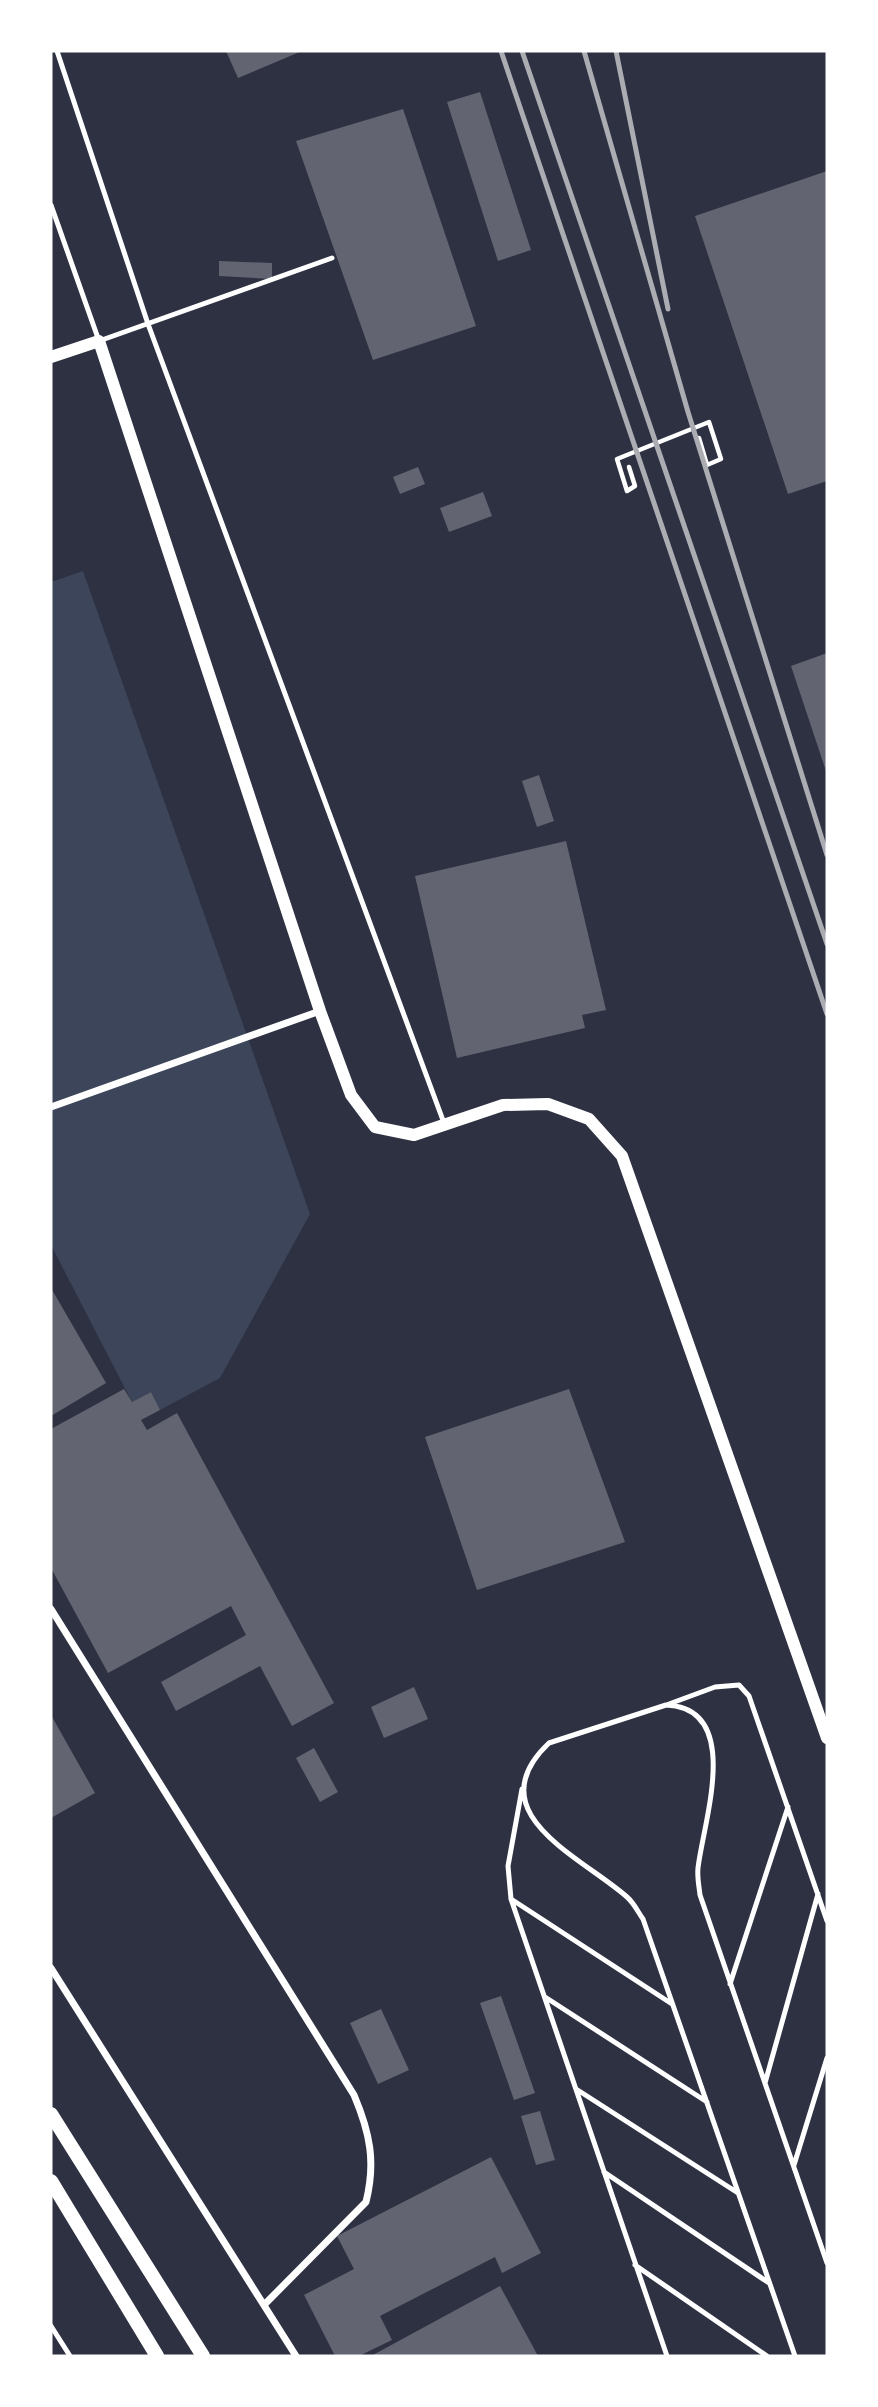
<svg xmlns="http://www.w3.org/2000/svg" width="878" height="2407" viewBox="0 0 878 2407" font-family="'Archivo Narrow',sans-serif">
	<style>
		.green { fill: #3c4559 }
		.building { fill: #626471 }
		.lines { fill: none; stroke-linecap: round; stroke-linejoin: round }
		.path { stroke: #fff; stroke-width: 4.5 }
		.service { stroke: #fff; stroke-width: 5 }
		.minor { stroke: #fff; stroke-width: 7 }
		.tertiary { stroke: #fff; stroke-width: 12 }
		.secondary { stroke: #fff; stroke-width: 14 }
		.rail { stroke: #abadb3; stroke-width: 5 }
	</style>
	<rect width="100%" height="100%" fill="#2d3142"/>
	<path class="green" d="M83,571L310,1214L220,1378L160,1410L151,1392L132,1402L51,1245V582Z"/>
	<path class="building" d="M226,51H302L238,78Z
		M480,92L531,250L498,261L447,102Z
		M403,109L476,326L373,360L296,141Z
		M827,171V481L788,494L695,216Z
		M219,261L272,263V279L219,276Z
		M418,467L425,484L400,494L393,477Z
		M483,492L492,516L449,532L440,508Z
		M827,653V774L791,666Z
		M539,775L554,821L537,827L522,781Z
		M566,841L606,1010L582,1015L585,1028L457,1058L415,876Z
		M51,1288L106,1383L51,1416Z
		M124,1389L132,1402L151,1392L160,1410L141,1420L147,1430L177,1413L334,1703L292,1726L260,1666L176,1711L161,1682L246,1635L231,1606L108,1673L51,1568V1429Z
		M569,1389L625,1542L477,1590L425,1437Z
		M414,1687L428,1719L384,1738L371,1707Z
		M51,1715L95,1793L51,1818Z
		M314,1748L338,1792L320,1802L296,1758Z
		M501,1996L535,2093L514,2100L480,2003Z
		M381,2009L409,2070L378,2084L350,2023Z
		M540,2111L555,2160L536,2165L521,2116Z
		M491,2157L541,2253L502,2273L495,2257L380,2316L392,2340L359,2356H335L304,2295L354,2269L337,2236Z
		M500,2286L538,2356H371Z"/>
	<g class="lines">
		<path class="path" d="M629,467L635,486L627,491L617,459L709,422L721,459L707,465L699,438"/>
		<path class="service" d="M57,51L148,324L444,1123
			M51,205L99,341L332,258
			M669,1704L715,1687L739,1685L749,1696L827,1921
			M522,1789L508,1866L511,1899L667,2356
			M511,1899L672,2004
			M730,1984L788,1807
			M545,1997L707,2102
			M765,2083L818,1894
			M576,2089L738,2193
			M794,2165L827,2058
			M604,2172L769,2283
			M635,2265L767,2356
			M51,2326L70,2356
			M795,2356L643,1919C638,1912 634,1903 627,1897C582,1857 475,1813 549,1743L666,1705C744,1708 703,1823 698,1868C697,1877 699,1886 700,1895L827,2263"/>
		<path class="minor" d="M51,1107L320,1011
			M51,1609L354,2095C370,2133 376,2162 366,2202L264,2305
			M51,1968L296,2356"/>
		<path class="tertiary" d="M51,357L99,341L320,1011L351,1095L375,1127L414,1135L503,1105L548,1104L589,1119L622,1156L827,1738"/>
		<path class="secondary" d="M51,2114L203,2356
			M51,2181L157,2356"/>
		<path class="rail" d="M501,51L827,1014
			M522,51L827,944
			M584,51L688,412L827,855
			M616,51L668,309"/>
	</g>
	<rect width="878" height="2407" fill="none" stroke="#ffffff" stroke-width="105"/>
</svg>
